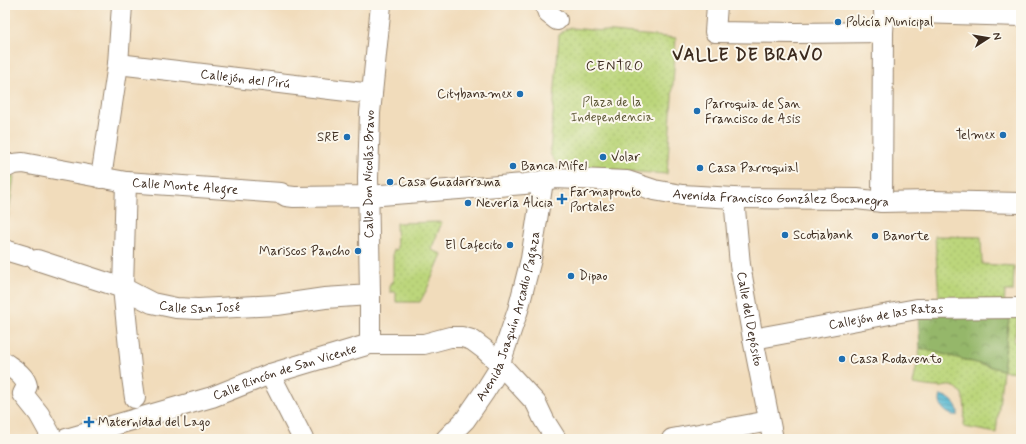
<svg xmlns="http://www.w3.org/2000/svg" width="1026" height="444" viewBox="0 0 1026 444" font-family="Mynerve,sans-serif">
	<style>
		.grass { fill: url(#grass-dots); stroke: #7c804c }
		.forest { fill: url(#forest-crowns); stroke: #687044 }
		.water { fill: url(#water-rules); stroke: #477078 }
		.lines { fill: none; stroke-linecap: round; stroke-linejoin: round }
		.minor-casing { stroke: #96836c; stroke-width: 22 }
		.minor { stroke: #fff; stroke-width: 20 }
		.poi-dot { fill: #1f6fb2; stroke: #fbf7ec; stroke-width: 1.5 }
		.labels { text-anchor: middle; dominant-baseline: central; stroke-width: 4; stroke-linejoin: round; paint-order: stroke }
		.poi-label { font-size: 13px; fill: #3b2a1e; stroke: #fbf7ec; text-anchor: start }
		.street-label { font-size: 13px; fill: #3b2a1e; stroke: #fbf7ec }
		.park-label { font-size: 13px; fill: #5b5535; stroke: #fbf7ec }
		.neighbourhood-label { font-size: 14px; letter-spacing: 1px; fill: #3b2a1e; stroke: #fbf7ec }
		.district-label { font-size: 17px; font-weight: bold; letter-spacing: 1px; fill: #3b2a1e; stroke: #fbf7ec }
	</style>
	<defs>
		<pattern id="grass-dots" width="8" height="8" patternUnits="userSpaceOnUse"><rect width="8" height="8" fill="#bcd67b"/><path d="M2 2h.1M6 6h.1" fill="none" stroke="#a2b86a" stroke-width="1.8" stroke-linecap="round"/></pattern>
		<pattern id="forest-crowns" width="20" height="18" patternUnits="userSpaceOnUse"><rect width="20" height="18" fill="#95b76b"/><path d="M2 6a3 3 0 1 1 6 0M12 15a3 3 0 1 1 6 0" fill="none" stroke="#7b9557"/></pattern>
		<pattern id="water-rules" width="6" height="5" patternUnits="userSpaceOnUse"><rect width="6" height="5" fill="#53b7d1"/><path d="M0 2.5h6" fill="none" stroke="#4695a9"/></pattern>
	</defs>
	<rect width="100%" height="100%" fill="#fbf7ec"/>
	<filter id="ink" filterUnits="userSpaceOnUse"><feTurbulence type="fractalNoise" baseFrequency=".025" numOctaves="2"/><feDisplacementMap in="SourceGraphic" scale="8" xChannelSelector="R" yChannelSelector="G"/><feConvolveMatrix kernelMatrix="1 2 1 2 8 2 1 2 1" color-interpolation-filters="sRGB"/></filter>
	<filter id="wash" filterUnits="userSpaceOnUse"><feTurbulence type="fractalNoise" baseFrequency=".012" numOctaves="4" result="noise"/><feDisplacementMap in="SourceGraphic" scale="16" xChannelSelector="R" yChannelSelector="G"/><feGaussianBlur stdDeviation="0.9" result="paint"/><feColorMatrix in="noise" values="0 0 0 0 0 0 0 0 0 0 0 0 0 0 0 0 0 1.4 0 .05"/><feComposite in="paint" operator="in"/></filter>
	<g filter="url(#wash)">
		<rect width="100%" height="100%" fill="#f1dcbb"/>
		<path class="grass" d="M571,28L676,38L667,174L565,167C557,164 553,160 550,153L559,35L566,29Z
			M14,176L8,219L5,218V179Z
			M442,222L431,250L442,254L427,289L420,302H396V292H390V283H393V250H397L396,223Z
			M935,236L981,237L982,264L1014,266L1013,291H1005L1004,311L922,301L939,298Z
			M1018,315L1014,342L1021,343V372L1003,371L996,433L964,427C964,413 969,390 951,386C946,385 943,388 938,387C930,387 921,385 913,384L920,348L1003,370L1009,316Z"/>
		<path class="forest" d="M918,313L1009,316L1003,370L920,348Z"/>
		<path class="water" d="M941,395C951,398 959,405 958,415C951,417 941,410 940,402C940,399 940,398 941,395Z"/>
	</g>
	<g filter="url(#ink)">
		<g class="lines">
			<defs>
				<g id="minor">
					<path d="M545,5L548,13L557,20"/>
					<path d="M717,5L715,32L795,33L883,32"/>
					<path d="M884,12L1021,16"/>
					<path id="s1" d="M118,64L372,94"/>
					<path id="s2" d="M5,168L13,164L23,163L126,182L281,193L286,196L294,197L368,196L524,184L532,183L555,178L627,181L654,190L682,195L734,198L857,199L882,202L931,201L1021,203"/>
					<path d="M101,178L118,64L122,5"/>
					<path d="M126,182L123,288L132,377L135,398"/>
					<path id="s3" d="M734,198L740,265L753,339L773,439"/>
					<path d="M882,202L883,32L885,5"/>
					<path d="M5,250L25,256"/>
					<path id="s4" d="M37,260L123,288L152,303L176,308L198,309L277,305L325,298L370,295"/>
					<path id="s5" d="M753,339L917,309L1021,308"/>
					<path id="s6" d="M370,344V295L368,178L370,113L381,5"/>
					<path d="M5,363C13,369 25,375 27,386L23,394L39,414L53,439"/>
					<path d="M270,374L303,439"/>
					<path id="s7" d="M66,439L212,397L270,374L370,344H424L450,337H462L472,340L484,349L499,363L536,403L544,420L556,439"/>
					<path id="s8" d="M446,439L465,420L485,391L497,372L518,310L531,259L543,181"/>
					<path d="M672,439L769,421"/>
				</g>
			</defs>
			<use href="#minor" class="minor-casing"/>
			<use href="#minor" class="minor"/>
		</g>
	</g>
	<g class="poi-dot">
		<circle cx="838" cy="22" r="4"/>
		<circle cx="520" cy="94" r="4"/>
		<circle cx="697" cy="111" r="4"/>
		<circle cx="1003" cy="135" r="4"/>
		<circle cx="347" cy="137" r="4"/>
		<circle cx="603" cy="157" r="4"/>
		<circle cx="513" cy="166" r="4"/>
		<circle cx="700" cy="168" r="4"/>
		<circle cx="390" cy="182" r="4"/>
		<path d="M560 193h4v4h4v4h-4v4h-4v-4h-4v-4h4z"/>
		<circle cx="468" cy="203" r="4"/>
		<circle cx="785" cy="235" r="4"/>
		<circle cx="875" cy="236" r="4"/>
		<circle cx="510" cy="245" r="4"/>
		<circle cx="358" cy="251" r="4"/>
		<circle cx="571" cy="276" r="4"/>
		<circle cx="842" cy="359" r="4"/>
		<path d="M87 416h4v4h4v4h-4v4h-4v-4h-4v-4h4z"/>
	</g>
	<g class="labels">
		<g class="poi-label">
			<text x="846" y="22">Policía Municipal</text>
			<text x="512" y="94" text-anchor="end">Citybanamex</text>
			<text x="705" y="104">Parroquia de San<tspan x="705" dy="15">Francisco de Asis</tspan></text>
			<text x="995" y="135" text-anchor="end">Telmex</text>
			<text x="339" y="137" text-anchor="end">SRE</text>
			<text x="611" y="157">Volar</text>
			<text x="521" y="166">Banca Mifel</text>
			<text x="708" y="168">Casa Parroquial</text>
			<text x="398" y="182">Casa Guadarrama</text>
			<text x="570" y="192">Farmapronto<tspan x="570" dy="15">Portales</tspan></text>
			<text x="476" y="203">Nevería Alicia</text>
			<text x="793" y="235">Scotiabank</text>
			<text x="883" y="236">Banorte</text>
			<text x="502" y="245" text-anchor="end">El Cafecito</text>
			<text x="350" y="251" text-anchor="end">Mariscos Pancho</text>
			<text x="579" y="276">Dipao</text>
			<text x="850" y="359">Casa Rodavento</text>
			<text x="98" y="422">Maternidad del Lago</text>
		</g>
		<g class="street-label">
			<text stroke="none"><textPath href="#s1" startOffset="128">Callejón del Pirú</textPath></text>
			<text stroke="none"><textPath href="#s6" startOffset="170">Calle Don Nicolás Bravo</textPath></text>
			<text stroke="none"><textPath href="#s2" startOffset="183">Calle Monte Alegre</textPath></text>
			<text stroke="none"><textPath href="#s2" startOffset="783">Avenida Francisco González Bocanegra</textPath></text>
			<text stroke="none"><textPath href="#s4" startOffset="171">Calle San José</textPath></text>
			<text stroke="none"><textPath href="#s8" startOffset="141">Avenida Joaquín Arcadio Pagaza</textPath></text>
			<text stroke="none"><textPath href="#s5" startOffset="135">Callejón de las Ratas</textPath></text>
			<text stroke="none"><textPath href="#s3" startOffset="122">Calle del Depósito</textPath></text>
			<text stroke="none"><textPath href="#s7" startOffset="229">Calle Rincón de San Vicente</textPath></text>
		</g>
		<g class="park-label">
			<text x="612" y="102">Plaza de la<tspan x="612" dy="15">Independencia</tspan></text>
		</g>
		<g class="neighbourhood-label">
			<text x="615" y="66">CENTRO</text>
		</g>
		<g class="district-label">
			<text x="748" y="55">VALLE DE BRAVO</text>
		</g>
	</g>
	<rect width="1026" height="444" fill="none" stroke="#fbf7ec" stroke-width="20"/>
	<g transform="translate(988 38) rotate(78)" stroke="#fbf7ec" stroke-width="3" paint-order="stroke">
	<path d="M0-3L7 15L0 10L-7 15Z" fill="#3b2a1e"/>
	<text y="-6" font-size="11" font-weight="bold" text-anchor="middle" fill="#3b2a1e">N</text>
	</g>
</svg>
